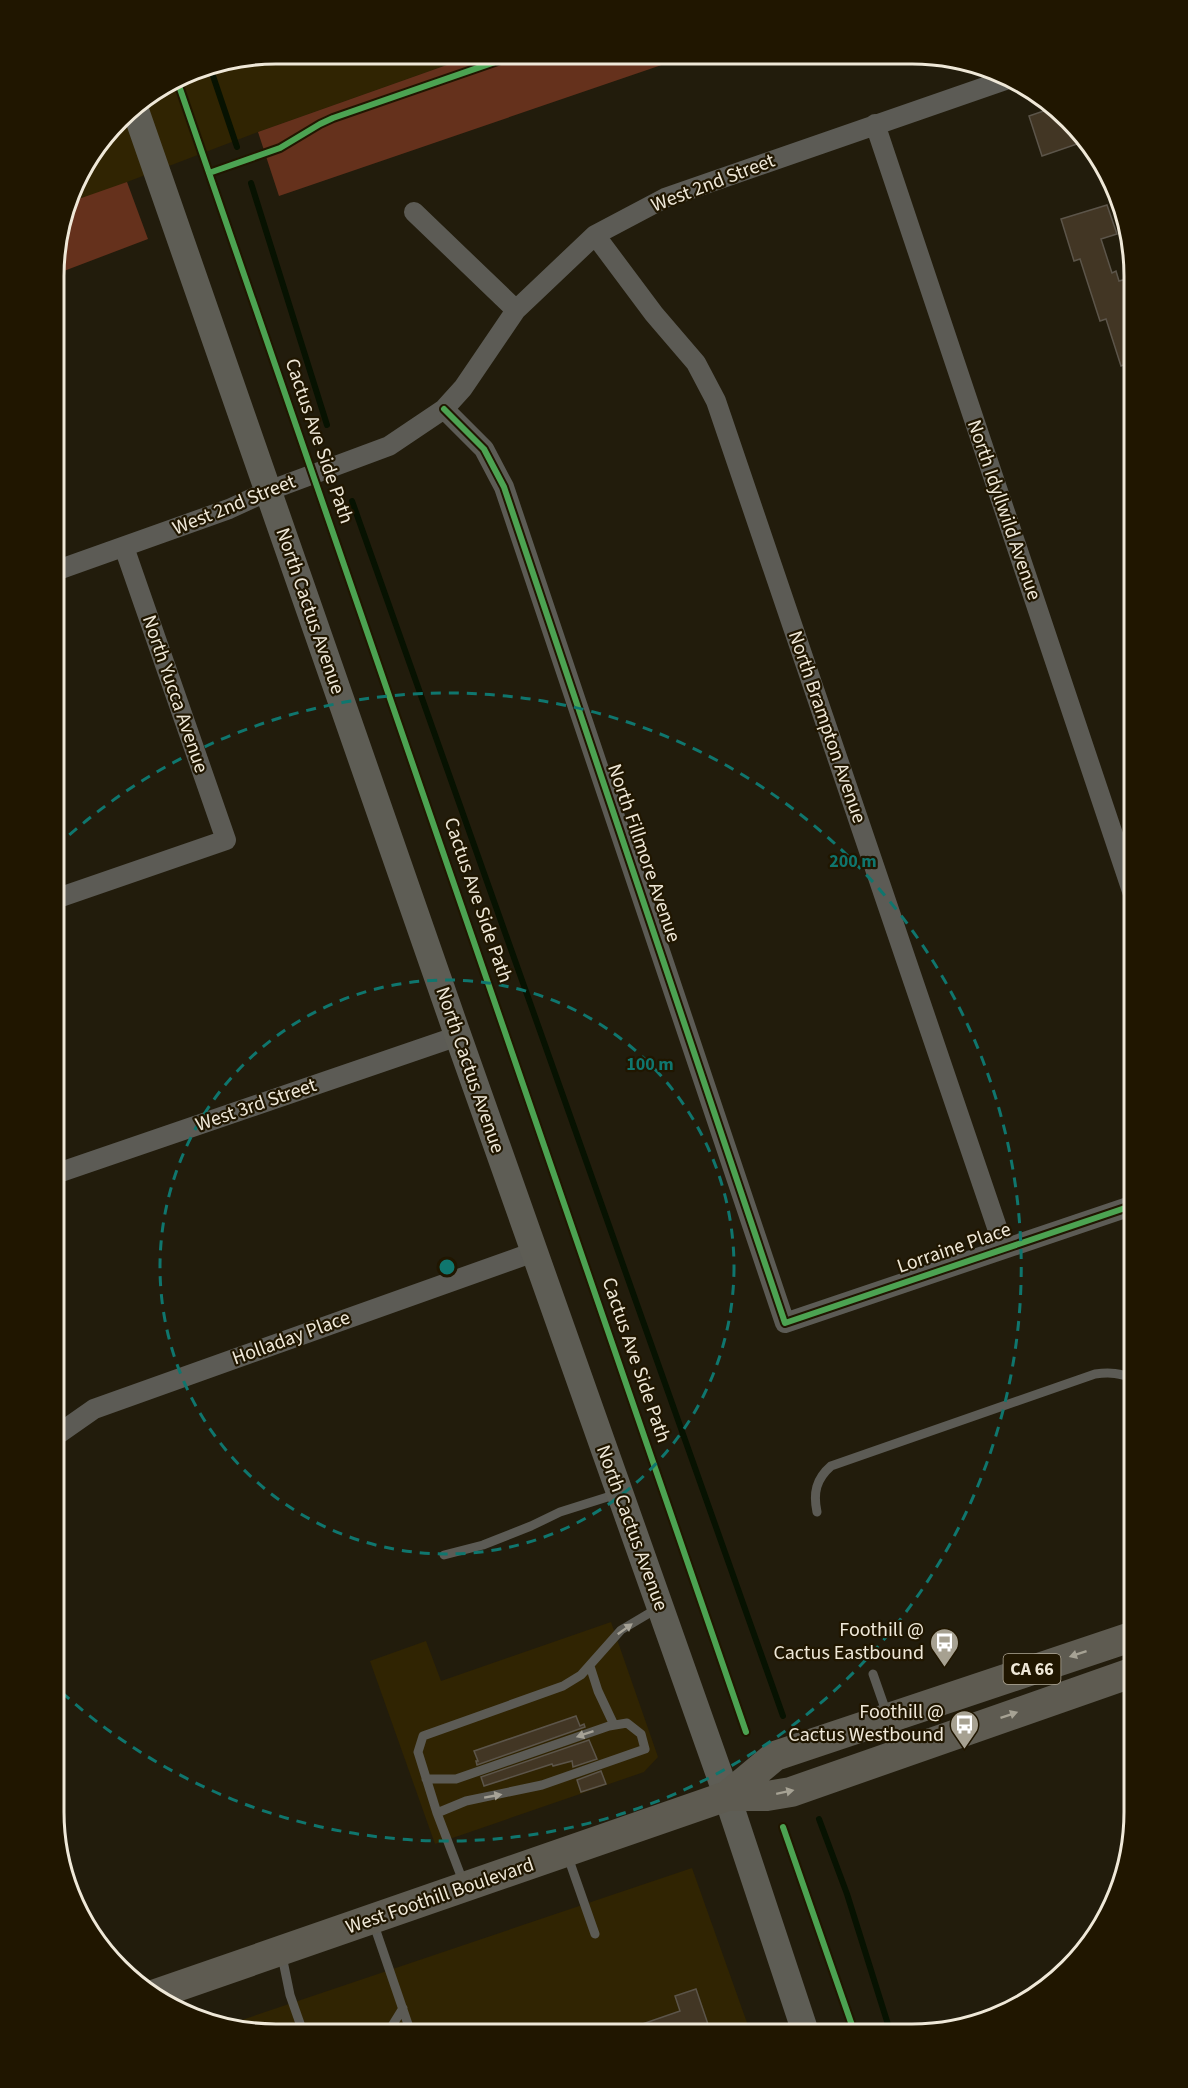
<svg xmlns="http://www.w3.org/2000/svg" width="1188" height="2088" viewBox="0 0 1188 2088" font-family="'Source Sans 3',sans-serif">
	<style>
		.built { fill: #302402 }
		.green { fill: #65311c }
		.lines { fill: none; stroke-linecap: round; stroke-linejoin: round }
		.stream { stroke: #071201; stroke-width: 6 }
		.building { fill: #423624; stroke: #5c554a; stroke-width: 1.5 }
		.lane { stroke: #5c5b55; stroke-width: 9 }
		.street { stroke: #5c5b55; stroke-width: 20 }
		.secondary { stroke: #5e5d55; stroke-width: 27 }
		.primary { stroke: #5e5b51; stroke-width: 30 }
		.cycleway-casing { stroke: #201600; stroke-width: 10 }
		.cycleway { stroke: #4ca352; stroke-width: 6 }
		.oneway { fill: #a6a296 }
		.oneway2 { fill: #a6a294 }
		.ring { fill: none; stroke: #0f766e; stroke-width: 3; stroke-dasharray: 10 8 }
		.labels { text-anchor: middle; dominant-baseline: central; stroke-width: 4.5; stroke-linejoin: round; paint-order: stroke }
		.shield { fill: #201600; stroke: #b1a997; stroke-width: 1.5 }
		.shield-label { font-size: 18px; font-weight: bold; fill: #efe8d8 }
		.street-label { font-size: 20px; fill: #efe8d8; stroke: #201600 }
		.poi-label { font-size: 20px; fill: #efe8d8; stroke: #201600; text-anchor: end }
		.rim { fill: none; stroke: #efe8d8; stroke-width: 3 }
		.centre { fill: #0f766e; stroke: #201600; stroke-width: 3 }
		.ring-label { font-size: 18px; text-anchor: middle; font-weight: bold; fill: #0f766e; stroke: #201600; stroke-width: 4.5; stroke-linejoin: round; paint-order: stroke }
	</style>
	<rect width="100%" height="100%" fill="#221c0c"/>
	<path class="built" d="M276,54L475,55L258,132L127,182L116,189L69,205L77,178L129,109L192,71Z
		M611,1622L658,1757L644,1772L435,1844L370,1661L426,1641L441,1681Z
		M692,1868L751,2034L247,2032L224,2026Z"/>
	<path class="green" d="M475,55L685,57L279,196L258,132Z
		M127,182L148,239L56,274V248L70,202Z"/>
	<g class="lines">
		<path class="stream" d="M210,67L237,147
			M251,183L327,425
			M352,501L783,1716
			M819,1819L847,1894L891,2034"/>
	</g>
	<path class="building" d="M1055,107L1086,141L1042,156L1029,116Z
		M1107,205L1117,234L1101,239L1112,273L1116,271L1119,281L1134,277V361L1121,366L1106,319L1100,321L1080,259L1074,261L1061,219Z
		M576,1716L580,1726L584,1724L585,1727L477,1765L476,1761H478L474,1751Z
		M589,1740L597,1759L573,1767L572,1761L553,1766L552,1764L484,1786L481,1777Z
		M601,1771L606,1784L581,1792L577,1780Z
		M696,1989L711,2033H622V2031L680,2011L675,1996Z"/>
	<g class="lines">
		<path class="lane" d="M817,1512C813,1493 816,1479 831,1466L1095,1374C1110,1372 1120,1373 1134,1379
			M444,1555L483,1545L531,1526L560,1512L617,1494
			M590,1666L598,1691L614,1725
			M873,1674L887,1714
			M1128,1679L1134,1697
			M426,1779H456L609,1726L627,1723L641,1734L645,1749L542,1785L466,1801L437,1813
			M568,1857L595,1934
			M464,1884L437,1813L418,1752L423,1736L563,1686L581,1675L621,1630L658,1608
			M373,1922L411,2033
			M282,1956L290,1995L303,2032
			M391,2032L390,2029L403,2008"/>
		<path class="street" d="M875,124L1134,897
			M414,212L516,310
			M595,235L654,314L696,363L716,401L1004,1248
			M444,409L484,449L504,487L785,1323L1134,1205
			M55,571L229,509L268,491L389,446L444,409L463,388L516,310L595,235L665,198L1011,78
			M55,899L226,840L124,547
			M55,1174L458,1036
			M54,1437L94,1409L534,1252"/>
		<path class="secondary" d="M134,106L458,1036L727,1796L806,2034"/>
		<path class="primary" d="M727,1796L775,1756L1134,1636
			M153,1995L727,1796H767L791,1792L1134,1672"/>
		<defs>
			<path id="cycleway" d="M177,80L746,1732
				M209,173L280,148L320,124L333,118L515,55
				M444,409L484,449L504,487L785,1323L1134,1205
				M783,1827L855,2034"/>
		</defs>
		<use href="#cycleway" class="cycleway-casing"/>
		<use href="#cycleway" class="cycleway"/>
	</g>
	<defs><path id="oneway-solid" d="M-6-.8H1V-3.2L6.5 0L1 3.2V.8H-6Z" transform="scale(1.5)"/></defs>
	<g class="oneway">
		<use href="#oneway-solid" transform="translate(625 1629) rotate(-36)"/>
		<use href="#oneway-solid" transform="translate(585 1734) rotate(161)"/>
		<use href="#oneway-solid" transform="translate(493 1796) rotate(-10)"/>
	</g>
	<g class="oneway2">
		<use href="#oneway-solid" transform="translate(1078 1654) rotate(162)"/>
		<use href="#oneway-solid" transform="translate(1009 1715) rotate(-19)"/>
		<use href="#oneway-solid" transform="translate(785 1792) rotate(-12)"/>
	</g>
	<g class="ring">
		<circle cx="447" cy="1267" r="287"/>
		<path d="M56 847A574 574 0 1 1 56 1687"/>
	</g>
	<defs>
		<symbol id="bus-pin" viewBox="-11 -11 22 30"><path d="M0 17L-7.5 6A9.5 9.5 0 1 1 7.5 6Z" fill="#a7a191" stroke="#201600"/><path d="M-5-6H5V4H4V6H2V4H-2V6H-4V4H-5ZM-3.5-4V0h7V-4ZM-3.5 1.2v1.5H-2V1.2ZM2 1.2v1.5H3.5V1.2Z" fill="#fff"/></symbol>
	</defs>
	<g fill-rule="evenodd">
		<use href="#bus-pin" x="928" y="1626" width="33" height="45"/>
		<use href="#bus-pin" x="948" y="1708" width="33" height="45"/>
	</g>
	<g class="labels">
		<rect class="shield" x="1003.5" y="1654" width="57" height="30" rx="4.5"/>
		<g class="shield-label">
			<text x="1032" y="1669">CA 66</text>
		</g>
		<g class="street-label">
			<text transform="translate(713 183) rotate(-21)">West 2nd Street</text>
			<text transform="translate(319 441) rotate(71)">Cactus Ave Side Path</text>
			<text transform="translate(234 505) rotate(-22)">West 2nd Street</text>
			<text transform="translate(1004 510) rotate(71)">North Idyllwild Avenue</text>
			<text transform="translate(310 611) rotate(71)">North Cactus Avenue</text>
			<text transform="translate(175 694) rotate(71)">North Yucca Avenue</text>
			<text transform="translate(827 727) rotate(71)">North Brampton Avenue</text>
			<text transform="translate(644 853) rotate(71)">North Fillmore Avenue</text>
			<text transform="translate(478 900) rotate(71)">Cactus Ave Side Path</text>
			<text transform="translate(470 1070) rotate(71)">North Cactus Avenue</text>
			<text transform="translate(256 1105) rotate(-19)">West 3rd Street</text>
			<text transform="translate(954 1248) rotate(-19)">Lorraine Place</text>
			<text transform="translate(291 1338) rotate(-20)">Holladay Place</text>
			<text transform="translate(636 1360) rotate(71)">Cactus Ave Side Path</text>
			<text transform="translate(632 1528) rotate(70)">North Cactus Avenue</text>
			<text transform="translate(440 1896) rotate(-19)">West Foothill Boulevard</text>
		</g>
		<g class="poi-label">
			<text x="924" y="1630">Foothill @<tspan x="924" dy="23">Cactus Eastbound</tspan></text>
			<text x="944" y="1712">Foothill @<tspan x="944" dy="23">Cactus Westbound</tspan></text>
		</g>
	</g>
	<path d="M0 0H1188V2088H0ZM276 64H912A212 212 0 0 1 1124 276V1812A212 212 0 0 1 912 2024H276A212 212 0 0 1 64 1812V276A212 212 0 0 1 276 64Z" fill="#201600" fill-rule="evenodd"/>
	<path class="rim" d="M276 64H912A212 212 0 0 1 1124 276V1812A212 212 0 0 1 912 2024H276A212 212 0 0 1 64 1812V276A212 212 0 0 1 276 64Z"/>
	<circle cx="447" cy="1267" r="9" class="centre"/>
	<g class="ring-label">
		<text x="853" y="867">200 m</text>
		<text x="650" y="1070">100 m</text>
	</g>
</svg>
